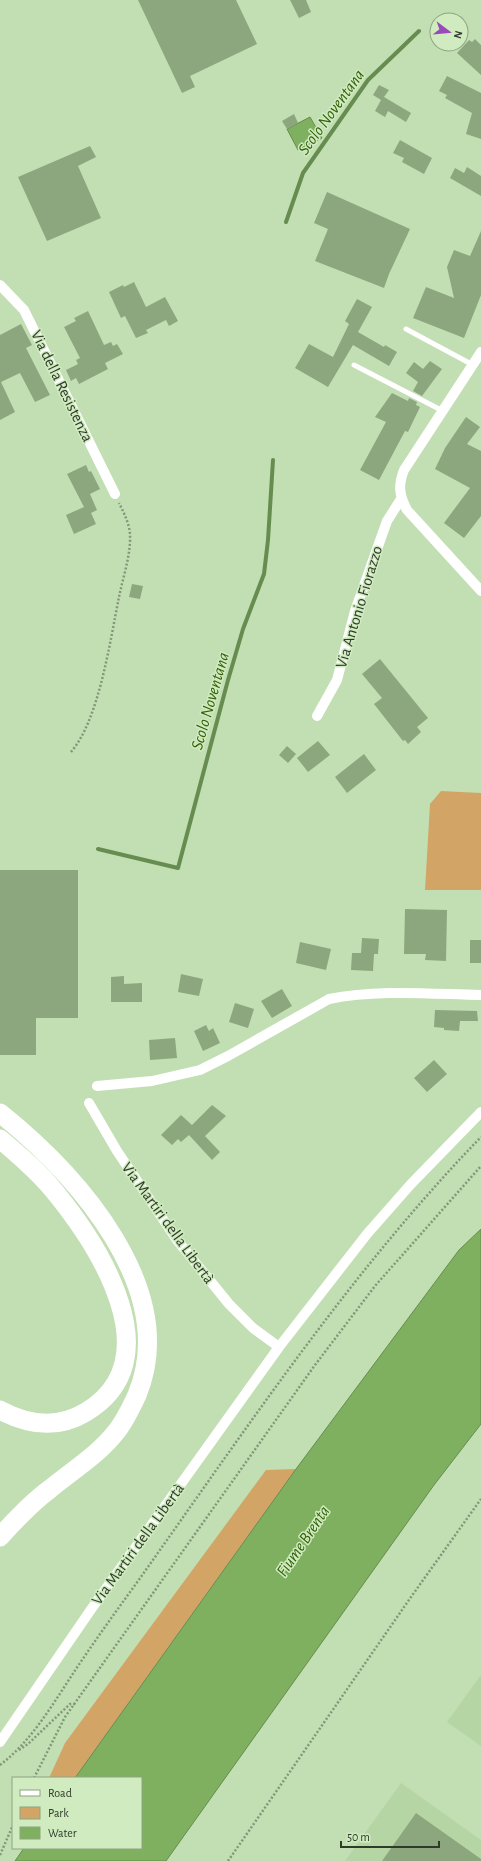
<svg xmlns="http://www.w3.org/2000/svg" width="481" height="1861" viewBox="0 0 481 1861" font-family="'Alegreya Sans',sans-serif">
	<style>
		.built { fill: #b6d5a4 }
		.green { fill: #d2a567 }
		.water { fill: #7eb05f; stroke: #668d4f }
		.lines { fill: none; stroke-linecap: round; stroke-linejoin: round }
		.stream { stroke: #668d4f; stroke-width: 4 }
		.building { fill: #8ca77d }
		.path { stroke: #839778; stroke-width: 2.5; stroke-dasharray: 2 2; stroke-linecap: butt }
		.lane { stroke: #fff; stroke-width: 5 }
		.street { stroke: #fff; stroke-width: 10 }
		.highway { stroke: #fff; stroke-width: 19 }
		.labels { text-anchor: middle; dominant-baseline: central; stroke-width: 3; stroke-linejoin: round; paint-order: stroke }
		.street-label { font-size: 16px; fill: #2f3a29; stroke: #cfebbf }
		.water-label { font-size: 17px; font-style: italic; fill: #336008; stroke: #cfebbf }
	</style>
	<rect width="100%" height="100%" fill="#c2deb3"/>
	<path class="built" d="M481,1675V1746L447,1722Z
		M401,1783L481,1840V1861H345Z"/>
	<path class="green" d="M441,791L481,793V890H425L430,804Z
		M296,1469L75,1778H49L65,1743L266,1470Z"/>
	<path class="water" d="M310,117L322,138L298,150L287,129Z
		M481,1229V1424L434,1485L166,1861H15L24,1848H141V1778H75L296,1469L459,1250Z"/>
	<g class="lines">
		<path class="stream" d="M286,222L303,173L368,80L419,31
			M98,849L178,868L228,680L243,629L264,574L268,540L273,460"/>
	</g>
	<path class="building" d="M138,0H236L257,44L190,76L195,87L182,93Z
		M290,0H306L311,12L299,18Z
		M475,39L481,45V75L457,53L469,40L472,42Z
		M447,76L481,93V139L466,134L472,113L445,98L447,95L439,91Z
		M379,85L389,90L384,97L411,113L406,122L388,111L385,117L375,111L381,100L373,95Z
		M294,114L298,123L287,129L282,121Z
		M400,140L432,158L424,174L402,162L404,158L393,153Z
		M90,146L96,157L78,166L101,218L47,241L18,177Z
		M467,167L481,176V196L450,178L455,168L464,173Z
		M327,192L410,229L389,274L384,288L315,261L328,229L314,223Z
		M481,231V295L464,338L413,318L426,287L454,298L447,267L454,250L470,256Z
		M134,282L146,307L165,297L178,321L169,326L166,320L146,330L148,333L136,338L125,316L121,318L109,292L123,285L124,287Z
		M357,299L372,307L358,332L384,347L385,345L397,352L389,366L353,345L328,387L295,368L309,344L333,357L349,324L345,321Z
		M88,311L104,345L111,342L113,346L117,344L123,354L105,363L108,369L79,384L76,378L71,381L66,370L78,364L76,360L80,358L64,327L76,321L74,318Z
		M21,324L32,345L26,348L50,395L35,402L20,373L1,382L15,412L0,420V335Z
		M430,361L442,369L422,396L413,391L418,382L406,373L414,362L423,369Z
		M392,393L408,401L409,398L417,402L416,405L420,407L408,432L405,431L379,480L360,470L386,422L375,417Z
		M466,417L480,427L467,444L481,451V516L464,538L444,523L470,488L435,469L445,448Z
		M86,465L89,472L91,471L100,489L90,494L97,510L91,513L96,524L74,534L66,515L84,507L67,474Z
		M132,584L143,586L140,599L129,597Z
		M380,659L428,718L417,727L421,732L408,744L405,740L403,741L374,704L382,698L362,674Z
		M318,741L330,755L308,772L297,758Z
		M287,746L296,754L288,763L279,755Z
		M364,754L376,770L347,793L335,777Z
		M0,870H78V1018H36V1055H0Z
		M405,909L447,910L446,961L425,960L426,954H404Z
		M362,938L379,939L378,954H374L373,971L351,970L352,953H361Z
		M470,940H481V963H470Z
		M300,942L331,949L326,970L296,963Z
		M181,974L203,979L199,996L178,992Z
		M124,976V984L142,983V1002H111V977Z
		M282,989L292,1006L272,1018L261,1001Z
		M235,1003L254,1009L248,1028L229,1022Z
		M435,1010L477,1011L478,1021H460L459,1031L444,1030V1028L434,1027Z
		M206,1025L209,1031L213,1028L220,1043L203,1051L194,1031Z
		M175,1038L177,1058L150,1060L149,1040Z
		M434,1060L447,1074L427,1092L414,1078Z
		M212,1105L226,1116L205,1136L220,1152L212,1160L189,1135L181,1142L178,1139L172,1145L161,1135L181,1115L192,1125Z
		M416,1813L481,1859V1861H382Z"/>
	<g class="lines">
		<path class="path" d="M71,752C99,720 110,641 119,597C123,577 131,555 130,534C129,523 124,513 119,503
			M19,1750L28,1744L70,1704H75
			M0,1765C32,1741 54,1702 76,1669C96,1639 117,1610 138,1581C246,1429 351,1271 481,1137
			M34,1778L65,1717L315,1365L375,1286L481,1166
			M0,1855L13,1825
			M228,1861L411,1597L481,1499"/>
		<path class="lane" d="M406,329L473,365
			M354,365L443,411"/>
		<path class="street" d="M0,285L24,310L115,494
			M481,352L404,470C398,485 399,495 407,510L481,591
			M317,716L337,680L355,611L387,521L401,499
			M97,1086L152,1081L200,1070L228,1056L329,999C378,989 431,994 481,995
			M89,1103L117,1151L177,1240L229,1304L253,1328L279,1347
			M0,1742L92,1608L279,1347L367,1234L411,1184L481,1112"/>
		<path class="highway" d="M0,1113C76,1174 181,1289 137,1395C131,1408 125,1421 116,1432C98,1455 73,1470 50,1489C31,1503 16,1519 0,1537
			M0,1139C19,1155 39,1172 55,1192C99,1246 173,1360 86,1412C58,1429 28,1425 0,1410"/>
	</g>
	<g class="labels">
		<g class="street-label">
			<text transform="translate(62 386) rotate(64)">Via della Resistenza</text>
			<text transform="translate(359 607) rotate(-73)">Via Antonio Fiorazzo</text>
			<text transform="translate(168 1223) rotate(54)">Via Martiri della Libertà</text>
			<text transform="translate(138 1544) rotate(-54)">Via Martiri della Libertà</text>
		</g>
		<g class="water-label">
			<text transform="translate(331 112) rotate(-54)">Scolo Noventana</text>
			<text transform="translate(210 701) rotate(-74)">Scolo Noventana</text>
			<text transform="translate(303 1541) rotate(-56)">Fiume Brenta</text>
		</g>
	</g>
	<rect x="12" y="1777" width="130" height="72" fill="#cfebbf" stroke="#8fa483"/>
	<rect x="20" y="1790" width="20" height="6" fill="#ffffff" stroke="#8fa483"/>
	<text x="48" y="1797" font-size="12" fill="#2f3a29">Road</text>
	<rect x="20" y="1807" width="20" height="12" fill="#d2a567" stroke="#8fa483"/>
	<text x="48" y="1817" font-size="12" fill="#2f3a29">Park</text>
	<rect x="20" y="1827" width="20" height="12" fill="#7eb05f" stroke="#8fa483"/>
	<text x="48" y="1837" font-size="12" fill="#2f3a29">Water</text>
	<g transform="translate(449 32) rotate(106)"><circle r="19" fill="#cfebbf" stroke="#8fa483"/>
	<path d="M0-3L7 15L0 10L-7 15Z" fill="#9849ba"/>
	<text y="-6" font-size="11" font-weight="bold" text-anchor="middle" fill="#2f3a29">N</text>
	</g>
	<path d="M341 1841v6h98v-6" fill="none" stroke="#2f3a29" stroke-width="2"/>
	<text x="347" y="1841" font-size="12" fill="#2f3a29" stroke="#cfebbf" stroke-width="3" paint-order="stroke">50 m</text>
</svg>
